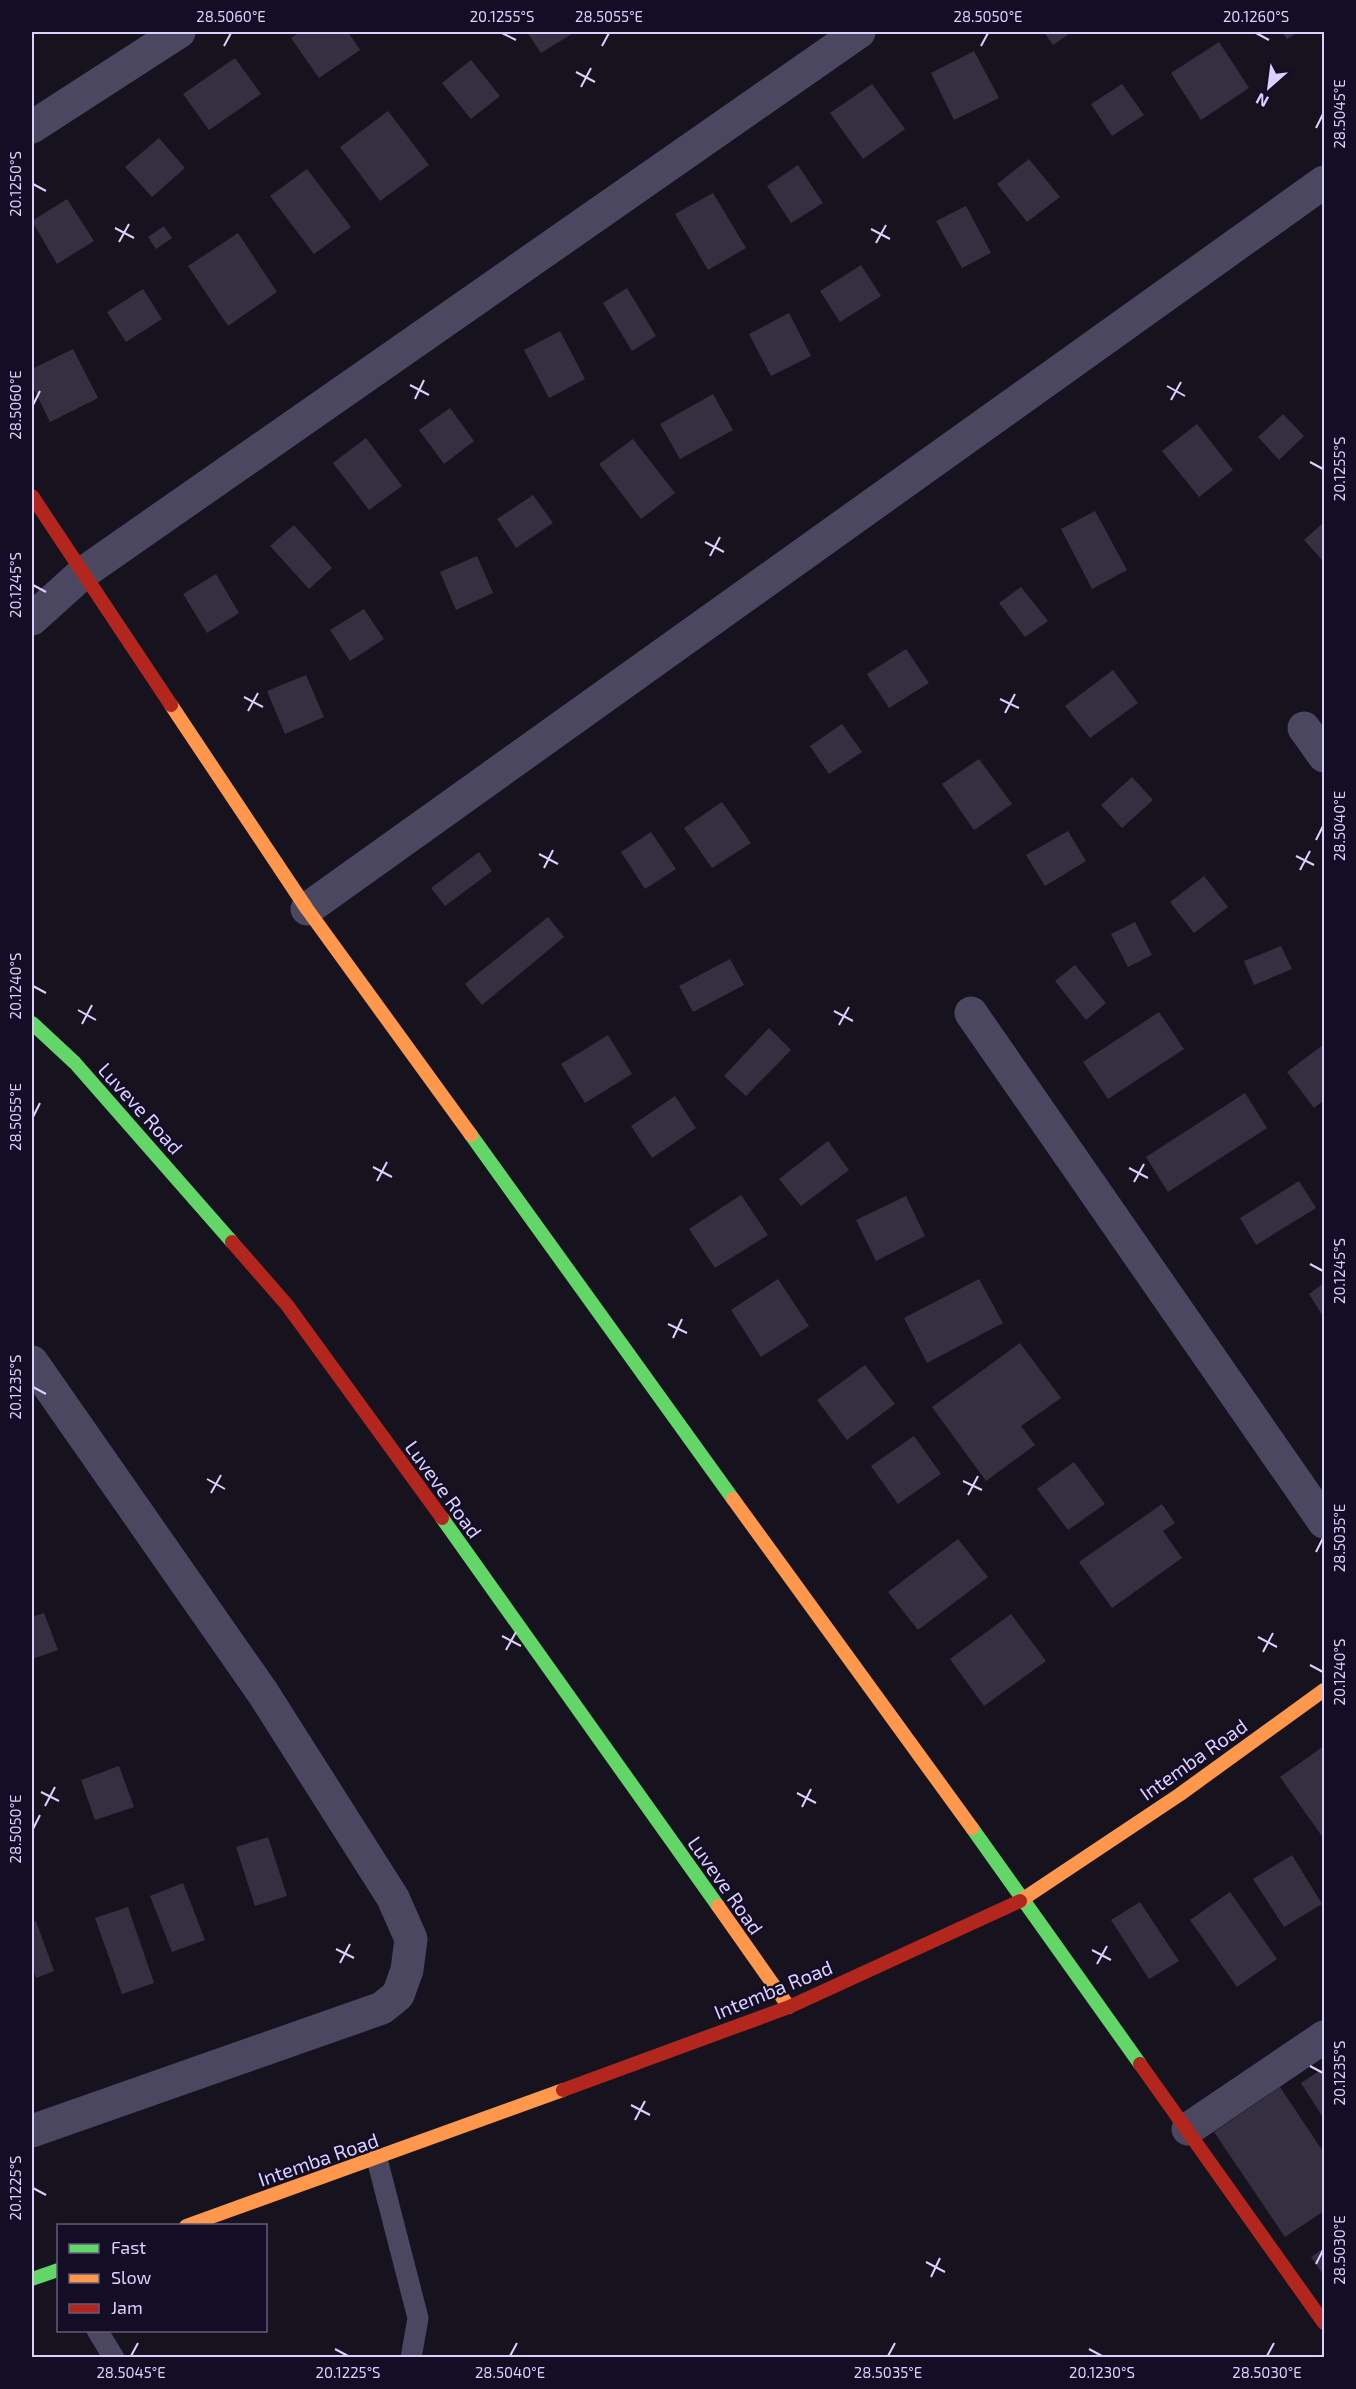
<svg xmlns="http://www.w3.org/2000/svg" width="1356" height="2389" viewBox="0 0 1356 2389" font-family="'Exo 2',sans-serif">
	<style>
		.building { fill: #343042 }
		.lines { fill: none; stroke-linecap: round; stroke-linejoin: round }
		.lane { stroke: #4b4760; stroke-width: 21 }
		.street { stroke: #4b4760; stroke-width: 33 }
		.fast { stroke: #63d668; stroke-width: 14 }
		.slow { stroke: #ff974d; stroke-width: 14 }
		.jam { stroke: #b3261e; stroke-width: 14 }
		.ticks { fill: none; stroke: #dad1ff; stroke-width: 2 }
		.labels { text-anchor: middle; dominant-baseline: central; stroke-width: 5; stroke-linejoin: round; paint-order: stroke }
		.street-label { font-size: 20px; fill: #dad1ff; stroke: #130d25 }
		.neatline { fill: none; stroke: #dad1ff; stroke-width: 2 }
		.ticks-label { font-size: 15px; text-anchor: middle; fill: #dad1ff }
	</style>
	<rect width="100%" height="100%" fill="#16131f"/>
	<path class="building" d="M300,32H348L360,50L319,78L291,38Z
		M527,32H575L541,53Z
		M1044,32H1072L1053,45Z
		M1282,32H1298L1287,39Z
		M1219,42L1249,88L1201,120L1171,73Z
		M974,51L999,98L954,120L931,73Z
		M235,58L261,94L209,130L183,94Z
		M471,60L500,96L471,119L442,83Z
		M872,84L905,129L863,159L830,113Z
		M1122,84L1144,115L1112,136L1091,104Z
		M388,111L429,165L380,201L340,147Z
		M159,138L185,168L152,197L125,167Z
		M1029,159L1060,197L1027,222L997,184Z
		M798,165L823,203L791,223L767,186Z
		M307,169L351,227L314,254L270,196Z
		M713,193L746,248L708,270L675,214Z
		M67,199L94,241L57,264L32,221Z
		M966,206L991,253L962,268L936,221Z
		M164,226L172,238L156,249L148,237Z
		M238,233L277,292L228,326L188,266Z
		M861,265L881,296L840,322L820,291Z
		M627,288L656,336L632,351L603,303Z
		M143,289L162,319L126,342L107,312Z
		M789,313L811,356L771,376L749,334Z
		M560,331L585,379L549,398L524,350Z
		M73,349L98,398L50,422L32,385V369Z
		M713,394L733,430L680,459L660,424Z
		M450,408L474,441L444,464L419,430Z
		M1283,414L1304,436L1279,460L1258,437Z
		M1197,424L1233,470L1199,497L1162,451Z
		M366,438L402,486L369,510L333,463Z
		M633,439L675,493L641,519L599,464Z
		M533,495L553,523L516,548L497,519Z
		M1095,511L1127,570L1092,589L1061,529Z
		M1324,522V562L1304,540Z
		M294,525L332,568L309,589L270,546Z
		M477,556L493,593L456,610L440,572Z
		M216,574L239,613L207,633L183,594Z
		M1021,587L1048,621L1025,637L999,603Z
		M364,609L384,639L350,661L330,630Z
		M906,649L929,683L889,708L867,674Z
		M1113,670L1138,703L1090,738L1065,706Z
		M306,675L324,717L285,734L267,691Z
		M842,724L862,752L829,774L810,746Z
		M979,759L1012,804L974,830L942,784Z
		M1132,777L1153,800L1122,828L1101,805Z
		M722,802L751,843L712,868L684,828Z
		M1068,831L1086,861L1045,886L1026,855Z
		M651,832L676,869L645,889L621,852Z
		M479,852L492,871L445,906L431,888Z
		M1204,876L1228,907L1194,933L1170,902Z
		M548,917L564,937L482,1005L465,984Z
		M1135,922L1152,955L1128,967L1111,934Z
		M1281,946L1292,969L1254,985L1244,961Z
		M730,959L744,985L693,1012L679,986Z
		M1075,965L1106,1003L1086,1020L1055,981Z
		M1159,1012L1184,1049L1108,1099L1083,1062Z
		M769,1028L791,1050L746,1096L724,1076Z
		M608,1035L632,1074L585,1103L561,1064Z
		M1324,1044V1100L1314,1108L1287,1072Z
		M1245,1093L1267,1128L1168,1192L1146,1157Z
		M675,1096L696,1128L652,1158L631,1126Z
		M828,1141L849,1170L801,1206L779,1179Z
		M1299,1181L1316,1208L1256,1245L1240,1218Z
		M741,1195L768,1235L715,1268L689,1229Z
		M906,1196L925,1236L876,1261L856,1220Z
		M778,1279L809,1326L761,1357L731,1310Z
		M979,1279L1003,1323L927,1363L904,1318Z
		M1324,1283V1318L1309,1294Z
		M1020,1343L1061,1398L1021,1426L1035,1445L986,1481L932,1407Z
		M865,1365L895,1404L847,1440L817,1400Z
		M914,1436L941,1474L898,1504L871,1466Z
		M1074,1462L1105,1504L1068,1530L1037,1489Z
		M1162,1504L1175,1523L1163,1531L1182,1558L1112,1608L1079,1562Z
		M958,1539L988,1577L918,1630L888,1592Z
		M44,1613L58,1650L32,1659V1617Z
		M1011,1614L1046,1661L984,1706L950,1659Z
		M1324,1746V1839L1280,1777Z
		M119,1766L134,1807L95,1820L81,1780Z
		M268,1837L287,1896L255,1906L236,1847Z
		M1292,1855L1322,1904L1284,1927L1253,1879Z
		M183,1883L205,1940L172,1952L150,1896Z
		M1230,1892L1277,1959L1237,1987L1190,1920Z
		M1140,1902L1179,1961L1149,1979L1111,1920Z
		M128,1907L154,1983L122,1994L95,1918Z
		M36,1921L54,1971L36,1978L32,1965V1923Z
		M1324,2068V2119L1301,2083Z
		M1280,2087L1324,2153V2211L1285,2237L1214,2132Z
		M1324,2248V2276L1311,2257Z"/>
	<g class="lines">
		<path class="lane" d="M377,2159L418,2318L411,2358
			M97,2330L114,2358"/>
		<path class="street" d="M32,127L179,32
			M32,619L83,573L859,32
			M1304,728L1324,756
			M307,909L1324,182
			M971,1013L1324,1522
			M32,1362L263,1693L393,1898L411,1939L407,1970L398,1995L382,2008L32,2131
			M1188,2129L1324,2037"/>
		<path class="fast" d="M32,1023L75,1063L232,1242
			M471,1135L733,1499
			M442,1518L718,1906
			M972,1828L1140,2064
			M32,2279L58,2270"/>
		<path class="slow" d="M171,705L307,909L471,1135
			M733,1499L972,1828
			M1020,1901L1179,1795L1324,1690
			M718,1906L789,2007
			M186,2226L563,2090"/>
		<path class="jam" d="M32,496L171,705
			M232,1242L287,1305L442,1518
			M1140,2064L1324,2323
			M563,2090L789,2007L1020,1901"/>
	</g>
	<path class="ticks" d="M502,33L516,40M1256,33L1269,40M224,46L231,33M602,46L609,33M981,46L988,33M576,72L595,82M581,87L591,68M1316,128L1323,114M33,184L46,191M115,228L134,238M871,229L890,239M119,242L129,224M876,243L886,225M410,385L429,395M1167,386L1185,396M415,399L424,380M1171,400L1181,382M33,405L40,391M1310,462L1323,469M705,542L724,552M710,556L720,537M33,585L46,592M244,697L263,707M1000,699L1019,708M248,711L258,693M1005,713L1015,694M1316,840L1323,826M539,854L558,864M1296,856L1314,865M544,868L553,850M1300,870L1310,851M33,986L46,993M78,1010L96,1020M834,1011L853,1021M82,1024L92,1005M839,1025L849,1007M33,1117L40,1103M373,1167L392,1177M1129,1168L1148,1178M377,1181L387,1162M1134,1182L1144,1164M1310,1264L1323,1271M668,1324L687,1333M673,1338L682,1319M33,1387L46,1394M207,1479L225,1489M963,1481L982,1490M211,1493L221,1475M968,1495L978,1476M1316,1552L1323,1538M502,1636L521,1646M1258,1637L1277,1647M506,1650L516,1632M1263,1652L1273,1633M1310,1665L1323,1672M41,1792L59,1801M797,1793L816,1803M45,1806L55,1787M802,1807L811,1789M33,1829L40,1815M336,1949L354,1958M1092,1950L1111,1960M340,1963L350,1944M1097,1964L1107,1946M1310,2066L1323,2073M631,2105L650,2115M635,2120L645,2101M33,2188L46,2195M926,2262L945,2272M1316,2264L1323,2250M931,2277L940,2258M335,2349L348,2356M1089,2349L1102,2356M131,2356L138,2343M510,2356L517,2343M888,2356L895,2343M1267,2356L1274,2343"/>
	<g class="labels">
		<g class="street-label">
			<text transform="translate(141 1108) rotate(48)">Luveve Road</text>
			<text transform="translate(444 1489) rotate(54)">Luveve Road</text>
			<text transform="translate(1193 1759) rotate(-35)">Intemba Road</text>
			<text transform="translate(726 1885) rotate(55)">Luveve Road</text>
			<text transform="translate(773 1989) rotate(-22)">Intemba Road</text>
			<text transform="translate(318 2159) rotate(-19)">Intemba Road</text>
		</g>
	</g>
	<rect width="1356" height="2389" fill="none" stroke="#130d25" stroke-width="66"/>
	<rect x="57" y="2224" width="210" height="108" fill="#130d25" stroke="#635b7c" stroke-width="1.5"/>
	<rect x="69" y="2244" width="30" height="9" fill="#63d668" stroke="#635b7c" stroke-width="1.5"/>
	<text x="111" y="2254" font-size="18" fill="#dad1ff">Fast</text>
	<rect x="69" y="2274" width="30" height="9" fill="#ff974d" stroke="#635b7c" stroke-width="1.5"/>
	<text x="111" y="2284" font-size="18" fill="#dad1ff">Slow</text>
	<rect x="69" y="2304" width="30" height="9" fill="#b3261e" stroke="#635b7c" stroke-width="1.5"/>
	<text x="111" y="2314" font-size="18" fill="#dad1ff">Jam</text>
	<g transform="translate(1269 87) rotate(208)" stroke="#130d25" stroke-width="4.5" paint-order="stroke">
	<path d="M0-4.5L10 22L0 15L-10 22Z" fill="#dad1ff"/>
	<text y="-9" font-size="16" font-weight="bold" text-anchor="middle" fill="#dad1ff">N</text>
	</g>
	<rect x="33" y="33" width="1290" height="2323" class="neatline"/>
	<g class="ticks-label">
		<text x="231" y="22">28.5060°E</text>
		<text x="502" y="22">20.1255°S</text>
		<text x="609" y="22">28.5055°E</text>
		<text x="988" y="22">28.5050°E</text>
		<text x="1256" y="22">20.1260°S</text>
		<text transform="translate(1340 114) rotate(-90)" y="5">28.5045°E</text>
		<text transform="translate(16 184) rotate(-90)" y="5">20.1250°S</text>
		<text transform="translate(16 405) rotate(-90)" y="5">28.5060°E</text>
		<text transform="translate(1340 469) rotate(-90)" y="5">20.1255°S</text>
		<text transform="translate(16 585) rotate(-90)" y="5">20.1245°S</text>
		<text transform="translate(1340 826) rotate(-90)" y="5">28.5040°E</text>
		<text transform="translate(16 986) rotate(-90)" y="5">20.1240°S</text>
		<text transform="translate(16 1117) rotate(-90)" y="5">28.5055°E</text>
		<text transform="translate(1340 1271) rotate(-90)" y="5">20.1245°S</text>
		<text transform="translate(16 1387) rotate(-90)" y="5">20.1235°S</text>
		<text transform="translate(1340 1538) rotate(-90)" y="5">28.5035°E</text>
		<text transform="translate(1340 1672) rotate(-90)" y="5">20.1240°S</text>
		<text transform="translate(16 1829) rotate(-90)" y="5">28.5050°E</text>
		<text transform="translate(1340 2073) rotate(-90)" y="5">20.1235°S</text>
		<text transform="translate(16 2188) rotate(-90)" y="5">20.1225°S</text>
		<text transform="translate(1340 2250) rotate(-90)" y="5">28.5030°E</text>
		<text x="131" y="2378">28.5045°E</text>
		<text x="348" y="2378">20.1225°S</text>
		<text x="510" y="2378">28.5040°E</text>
		<text x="888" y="2378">28.5035°E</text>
		<text x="1102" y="2378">20.1230°S</text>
		<text x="1267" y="2378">28.5030°E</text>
	</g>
</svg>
